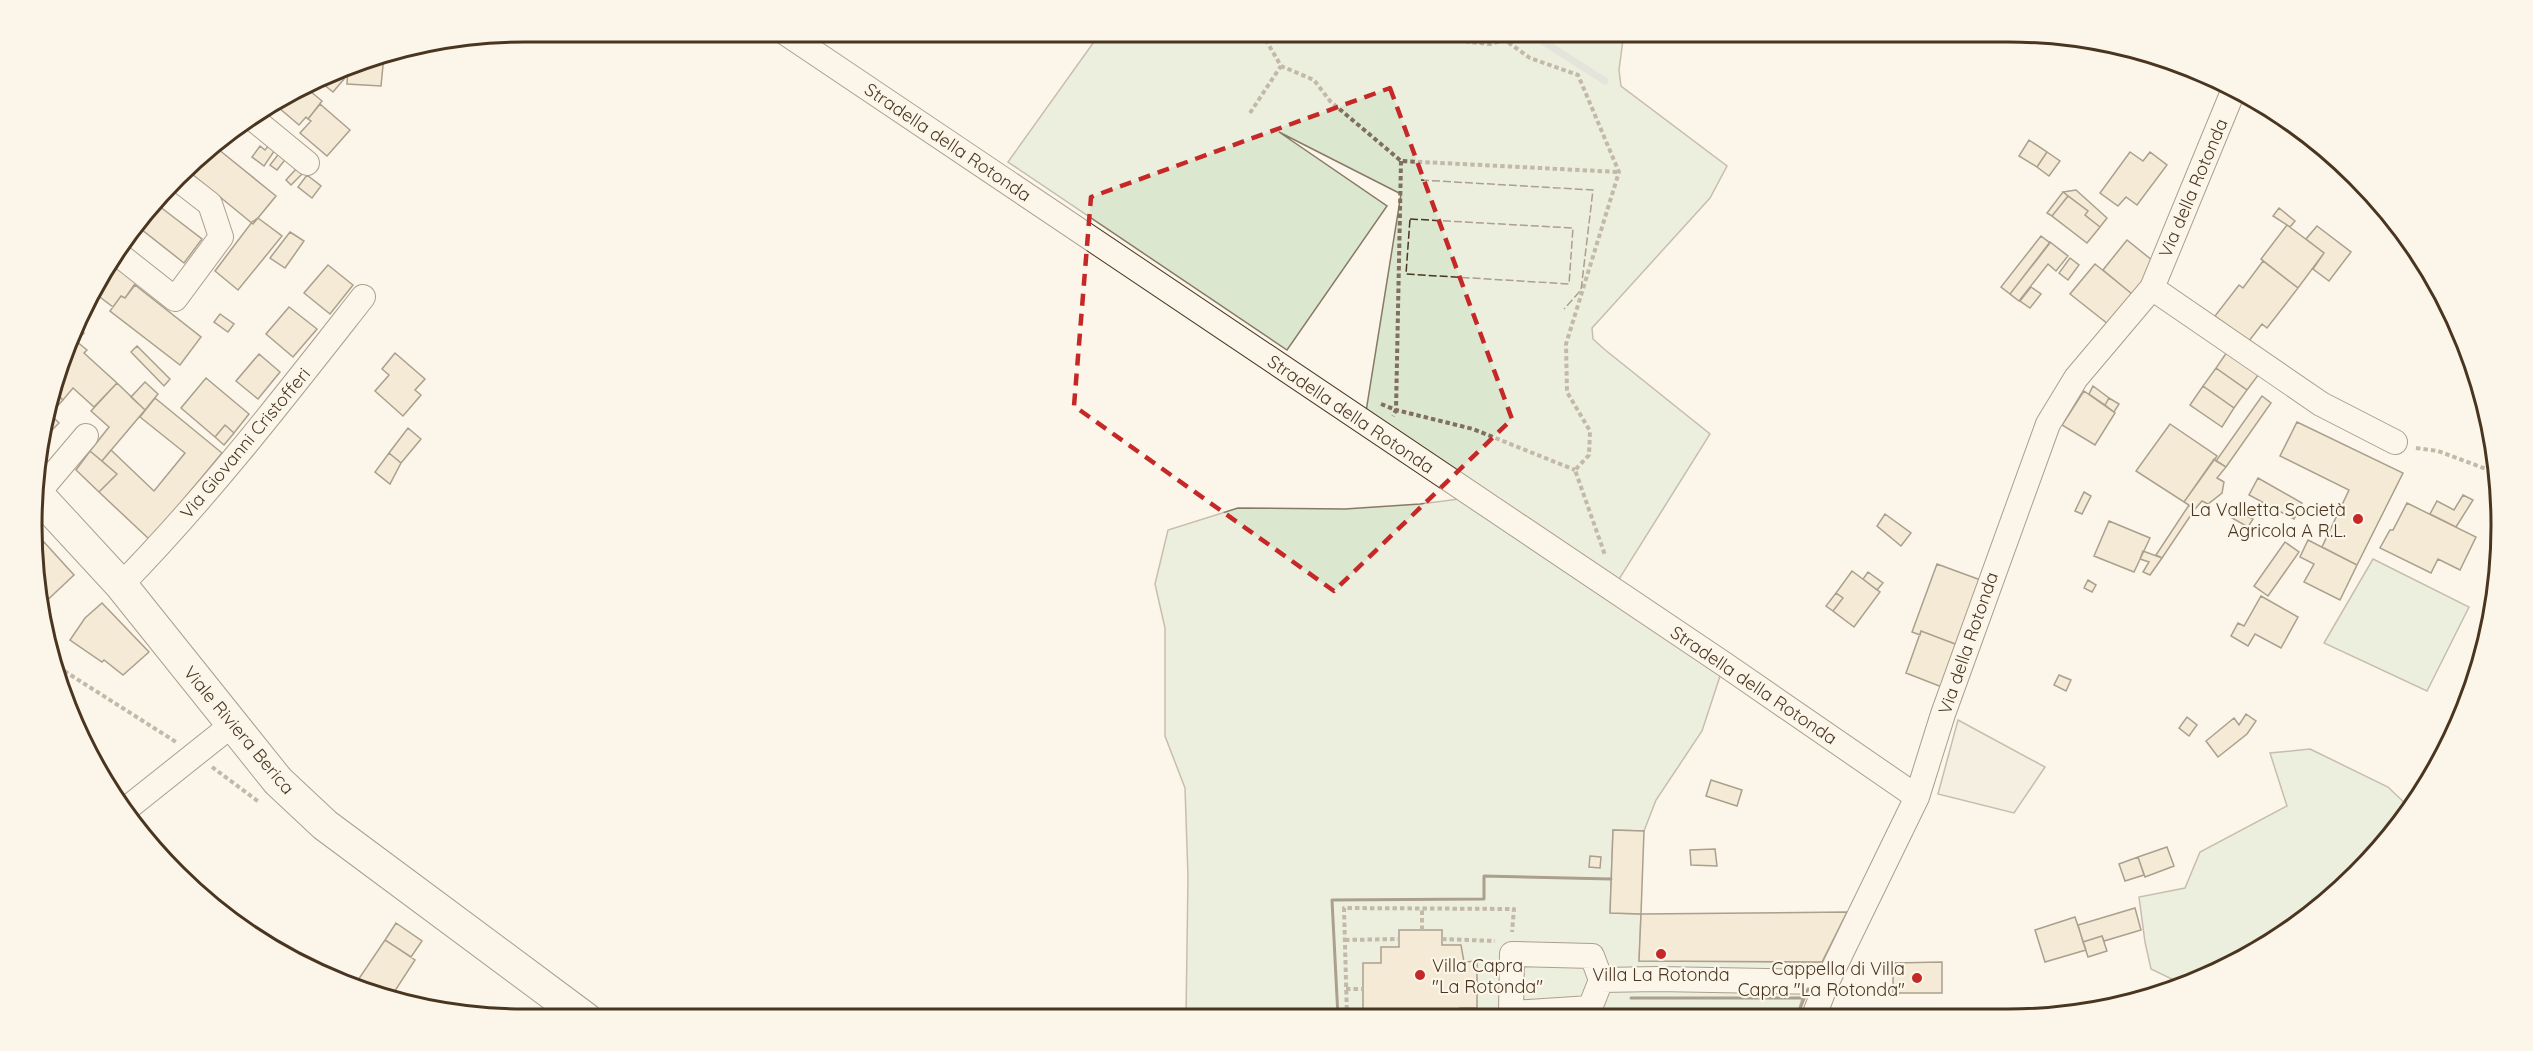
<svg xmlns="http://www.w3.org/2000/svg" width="2533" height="1051" viewBox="0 0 2533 1051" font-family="Quicksand,sans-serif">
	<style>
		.green { fill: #dce7d0; stroke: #887966; stroke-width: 1.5 }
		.parking { fill: #ede7d9; stroke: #887966; stroke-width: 1.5 }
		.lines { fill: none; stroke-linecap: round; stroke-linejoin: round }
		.stream { stroke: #c9cecd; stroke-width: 7 }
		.building { fill: #ecdcbc; stroke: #4a3520; stroke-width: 1.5 }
		.minor-casing { stroke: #4a3520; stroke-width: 26 }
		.major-casing { stroke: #4a3520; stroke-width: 34 }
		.path { stroke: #7f6f5c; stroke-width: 4; stroke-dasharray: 4.5 3; stroke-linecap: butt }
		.minor { stroke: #fbf6e9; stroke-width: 24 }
		.major { stroke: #fbf6e9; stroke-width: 32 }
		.fence { stroke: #4a3520; stroke-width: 1.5; stroke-dasharray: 8 3; stroke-linecap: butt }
		.wall { stroke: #4a3520; stroke-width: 3 }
		.marked { fill: none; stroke: #c62828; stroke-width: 4.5; stroke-dasharray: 12 8; stroke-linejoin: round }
		.poi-dot { fill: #c62828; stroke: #fbf6e9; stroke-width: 2 }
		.labels { text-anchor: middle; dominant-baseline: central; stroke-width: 4.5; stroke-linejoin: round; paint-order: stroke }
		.street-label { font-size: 18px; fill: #4a3520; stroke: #fbf6e9 }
		.poi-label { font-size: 18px; fill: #4a3520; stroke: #fbf6e9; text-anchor: end }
		.rim { fill: none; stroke: #4a3520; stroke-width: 3 }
	</style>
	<rect width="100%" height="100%" fill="#fbf6e9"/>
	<path class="green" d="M1101,32H1624L1619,70L1621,86L1727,166L1710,198L1592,328L1593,339L1604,349L1710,434L1616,584L1365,418L1401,194L1279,132L1387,206L1287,350L1008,162Z
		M1475,497L1724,664L1702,731L1656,800L1644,831L1613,830L1610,913L1641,914L1639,961L1822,962L1802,998L1797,1016L1186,1018L1188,877L1185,788L1165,736V628L1155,584L1168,530L1238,508L1345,509L1420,504Z
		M2373,559L2469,607L2427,691L2324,643Z
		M2310,749L2388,787L2411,809L2333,897L2226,969L2180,983L2151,969L2145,942L2139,897L2185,888L2200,852L2287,806L2270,753Z"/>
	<path class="parking" d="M1958,720L2045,767L2014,813L1938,794Z"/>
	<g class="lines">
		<path class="stream" d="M1528,32L1605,81"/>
	</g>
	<path class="building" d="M384,55L381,86L347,84L348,66L366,58Z
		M335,72L344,79L333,92L318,80Z
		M304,86L322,101L308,119L306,117L299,125L272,102Z
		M320,104L350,130L327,156L300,133L311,121L308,119Z
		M242,124L233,138L227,134Z
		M2029,140L2047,152L2037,167L2019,156Z
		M213,145L276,196L253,224L187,170L200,154Z
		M269,145L275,150L264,166L252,157L260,146L265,150Z
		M281,151L288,156L277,170L270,165Z
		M2047,152L2060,161L2049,176L2037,167Z
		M2130,152L2143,161L2150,152L2167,165L2137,205L2126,197L2118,206L2100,193Z
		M297,168L303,173L291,185L286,180Z
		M307,175L321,186L312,198L298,187Z
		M2076,190L2107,218L2100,227L2085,215L2088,211L2063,192Z
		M2063,192L2068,196L2052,216L2047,213Z
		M2068,196L2088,211L2085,215L2100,227L2087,243L2052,216Z
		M159,206L202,239L184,263L141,229Z
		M2279,208L2295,221L2290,227L2273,216Z
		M258,218L282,236L238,290L215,271L252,222Z
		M2287,225L2324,253L2298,288L2261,259Z
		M2317,226L2351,252L2329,281L2313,269L2324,253L2306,239Z
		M290,232L304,241L285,268L270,258Z
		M2041,236L2050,243L2010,294L2001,287Z
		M2127,240L2158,265L2132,294L2103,270Z
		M2050,242L2068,256L2056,271L2048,264L2019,301L2010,294Z
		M2070,258L2079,265L2068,280L2059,273Z
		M2263,261L2298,288L2267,328L2262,324L2249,341L2215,316L2239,285L2243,288Z
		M112,262L137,281L125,298L121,296L113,307L92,291L98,279Z
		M2095,264L2132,294L2108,324L2070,294Z
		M328,265L353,285L330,314L304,293Z
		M135,285L201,337L180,365L110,311L121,296L125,298Z
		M2031,287L2041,294L2030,308L2020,301Z
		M289,307L317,329L293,357L266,334Z
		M220,314L234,324L228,332L214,322Z
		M76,327L84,333L76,341L71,337Z
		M71,337L87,350L84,353L117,383L94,407L73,388L63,400L52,389L58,366Z
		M137,346L170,379L164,386L131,352Z
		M2227,352L2259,374L2247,390L2216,368Z
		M395,353L425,379L415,390L421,395L403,416L375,391L389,375L382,369Z
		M259,354L280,372L258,399L236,381Z
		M2216,368L2247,390L2234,408L2203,386Z
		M206,378L249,414L234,433L225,425L215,437L181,408Z
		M145,382L158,394L145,410L131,397Z
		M117,383L145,410L102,461L90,451L109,427L91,411Z
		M2093,386L2109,398L2105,405L2089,394Z
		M2203,386L2234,408L2222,427L2190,405Z
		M52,389L63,400L50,414L59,423L43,439L41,437Z
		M2084,391L2115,413L2095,445L2062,425Z
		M2262,396L2271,403L2226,467L2216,461Z
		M155,398L222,453L150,540L99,492L117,474L102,461L111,450L154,491L185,453L140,417Z
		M2109,398L2119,404L2114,412L2105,405Z
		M2297,422L2403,473L2357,565L2322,547L2349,490L2280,456Z
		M2170,424L2217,456L2184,502L2136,471Z
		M225,425L234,433L224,445L215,437Z
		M408,428L421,439L401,463L389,453Z
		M90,451L117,474L99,492L76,470Z
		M389,453L401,463L390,484L375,472Z
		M2214,459L2226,467L2217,478L2224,482L2222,493L2208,504L2202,501L2195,509L2184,502Z
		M2258,478L2302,503L2294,519L2249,495Z
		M2084,492L2091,496L2082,514L2075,511Z
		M2463,495L2473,500L2456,527L2430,514L2437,501L2454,510Z
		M2407,503L2476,537L2460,570L2438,559L2431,573L2380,548L2390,530H2393Z
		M2189,505L2195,509L2162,558L2156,555Z
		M2236,510L2253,519L2248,527L2232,518Z
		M1885,514L1911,533L1901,546L1877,526Z
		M2109,521L2150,538L2134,572L2094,556Z
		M38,536L44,542L39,548Z
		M2308,540L2357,565L2340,600L2304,582L2314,564L2300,557Z
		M44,542L74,575L40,607L39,548Z
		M2285,542L2299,552L2268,596L2254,586Z
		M2143,551L2162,558L2150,575L2143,572L2149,562L2140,559Z
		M1937,564L1986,582L1958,645L1921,631L1920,635L1912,632Z
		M1852,571L1880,592L1854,627L1833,611L1843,598L1836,593Z
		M1868,572L1883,583L1877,590L1863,579Z
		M2088,580L2096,585L2092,592L2084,588Z
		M1836,593L1843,598L1833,611L1826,606Z
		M2261,596L2298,617L2281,648L2255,634L2248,646L2231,636L2238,623L2244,626Z
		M102,603L149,652L123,675L104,660L102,662L70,640L85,618Z
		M1921,631L1963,647L1947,689L1906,673Z
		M2059,675L2071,680L2066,691L2054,685Z
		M2246,714L2256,721L2247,734L2218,757L2206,741L2234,718L2239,725Z
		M2187,717L2197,725L2189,736L2179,728Z
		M1711,780L1742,790L1737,806L1706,796Z
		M1613,830L1644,831L1641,914L1610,913Z
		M2167,847L2174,866L2145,877L2138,857Z
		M1715,849L1717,866L1691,865L1690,850Z
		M1590,856L1601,857L1600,868L1589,867Z
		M2138,857L2144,875L2125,881L2119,864Z
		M2135,908L2141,930L2104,941L2102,936L2083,942L2078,925Z
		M1847,912L1822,962L1639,961L1641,914Z
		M2075,917L2086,950L2045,962L2035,930Z
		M396,923L422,941L411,957L385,940Z
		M1399,930H1442V945H1461L1464,962L1477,961V1008H1460V1017H1379L1380,1009H1363V963H1381V947H1399Z
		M2102,936L2107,951L2088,957L2083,942Z
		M385,940L415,960L391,997L367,993L354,986Z
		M1942,962V993H1893V963Z"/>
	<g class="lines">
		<defs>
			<path id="minor" d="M784,32L1724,664L1917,797
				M251,117L307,163
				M118,254L175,299L221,237L210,204L179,180
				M2152,288L2321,404L2395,442
				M37,494L86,436
				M121,585C209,495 286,395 363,297
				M125,810L233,724
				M1601,980L1590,1008L1511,1013L1512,954L1592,956L1601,980L1658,979L1827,982
				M1814,1016L1827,982L1917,797L1943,714L2048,424L2076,378L2152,288L2234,89"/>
			<path id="major" d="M37,494L121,585L278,781L325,825L586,1019"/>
		</defs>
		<use href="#minor" class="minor-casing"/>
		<use href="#major" class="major-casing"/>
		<path class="path" d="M1265,32L1267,42L1281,66L1314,80L1330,101L1401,161L1619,172
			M1464,32L1468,42L1490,44L1505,40L1530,58L1578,75L1619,172L1566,344L1567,392L1590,431L1589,455L1575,470L1605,555
			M1250,113L1281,66
			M1401,161L1396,410L1473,429L1575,470
			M1381,404L1396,410L1393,416
			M2416,448L2438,451L2497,473
			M58,667L176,742
			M212,767L259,802
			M1422,930V908
			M1442,939L1495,941
			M1345,940L1399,939
			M1477,986H1489
			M1346,989H1363
			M1347,1017L1344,908L1514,909L1512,932"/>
		<use href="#minor" class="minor"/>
		<use href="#major" class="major"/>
		<path class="fence" d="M1421,180L1593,190L1581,290L1564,309
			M1410,219L1573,228L1569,284L1406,274Z"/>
		<path class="wall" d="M1631,998H1802
			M1797,1016L1808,989
			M1338,1017L1332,900L1484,899V876L1611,879"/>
	</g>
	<path d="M0 0H2533V1051H0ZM1390,88L1512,419L1334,591L1074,406L1091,197Z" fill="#fbf6e9" fill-opacity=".55" fill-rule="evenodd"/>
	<path class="marked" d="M1390,88L1512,419L1334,591L1074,406L1091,197Z"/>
	<g class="poi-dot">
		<circle cx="2358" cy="519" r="6"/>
		<circle cx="1661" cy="954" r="6"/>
		<circle cx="1420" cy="975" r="6"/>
		<circle cx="1917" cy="978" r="6"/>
	</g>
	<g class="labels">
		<g class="street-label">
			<text transform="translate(948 142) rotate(34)">Stradella della Rotonda</text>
			<text transform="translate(2193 188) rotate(-67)">Via della Rotonda</text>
			<text transform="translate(1351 414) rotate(34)">Stradella della Rotonda</text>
			<text transform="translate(245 443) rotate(-50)">Via Giovanni Cristofferi</text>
			<text transform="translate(1968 643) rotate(-71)">Via della Rotonda</text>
			<text transform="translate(1754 685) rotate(34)">Stradella della Rotonda</text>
			<text transform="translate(239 730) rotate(50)">Viale Riviera Berica</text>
		</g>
		<g class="poi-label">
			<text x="2346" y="509">La Valletta Società<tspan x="2346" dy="21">Agricola A R.L.</tspan></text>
			<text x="1432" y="965" text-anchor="start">Villa Capra<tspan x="1432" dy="21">"La Rotonda"</tspan></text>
			<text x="1905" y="968">Cappella di Villa<tspan x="1905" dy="21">Capra "La Rotonda"</tspan></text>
			<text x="1661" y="974" text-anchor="middle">Villa La Rotonda</text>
		</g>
	</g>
	<path d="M0 0H2533V1051H0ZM525 42H2008A483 483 0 0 1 2491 525V526A483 483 0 0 1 2008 1009H525A483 483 0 0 1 42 526V525A483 483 0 0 1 525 42Z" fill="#fbf6e9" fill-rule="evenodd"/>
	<path class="rim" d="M525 42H2008A483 483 0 0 1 2491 525V526A483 483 0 0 1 2008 1009H525A483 483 0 0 1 42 526V525A483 483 0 0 1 525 42Z"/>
</svg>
